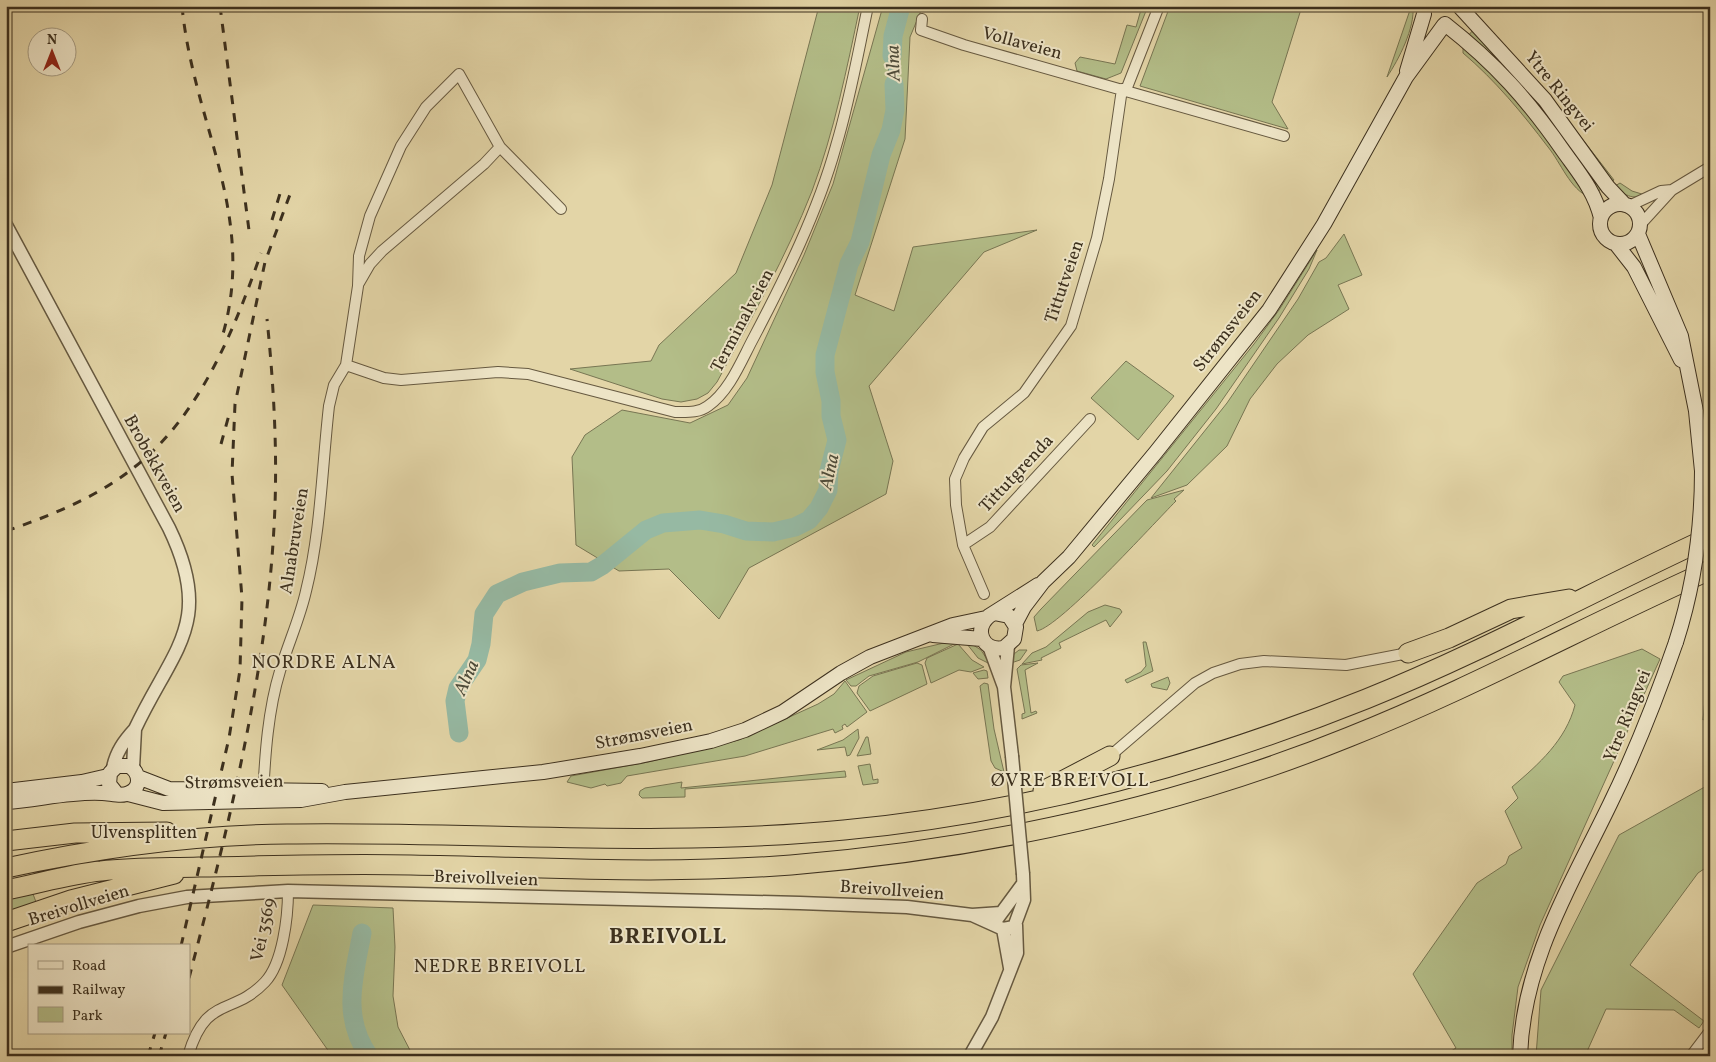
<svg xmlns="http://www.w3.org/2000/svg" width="1716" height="1062" viewBox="0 0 1716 1062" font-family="Vollkorn,serif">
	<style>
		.green { fill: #b3bd88; stroke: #787653 }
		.water { fill: #96b9a3; stroke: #72826e }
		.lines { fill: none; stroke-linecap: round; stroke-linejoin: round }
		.river { stroke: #96b9a3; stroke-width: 19 }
		.minor-casing { stroke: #665940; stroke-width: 12 }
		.tertiary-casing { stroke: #665940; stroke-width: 15 }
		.secondary-casing { stroke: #3c301e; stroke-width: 16 }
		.motorway-casing { stroke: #3c301e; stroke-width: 21 }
		.minor { stroke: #ede4c6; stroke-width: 10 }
		.tertiary { stroke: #ede4c6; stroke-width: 12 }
		.secondary { stroke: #ede4c6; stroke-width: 14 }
		.motorway { stroke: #e3d5a7; stroke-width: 19 }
		.rail { stroke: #3c301e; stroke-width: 3; stroke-dasharray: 9 9; stroke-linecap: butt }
		.tertiary-bridge-casing { stroke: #665940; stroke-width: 15; stroke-linecap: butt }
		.secondary-bridge-casing { stroke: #3c301e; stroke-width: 16; stroke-linecap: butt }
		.tertiary-bridge { stroke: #ede4c6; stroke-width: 12 }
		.secondary-bridge { stroke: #ede4c6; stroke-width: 14 }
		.labels { text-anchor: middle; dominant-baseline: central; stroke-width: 4; stroke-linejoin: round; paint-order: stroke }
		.street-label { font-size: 18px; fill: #3c301e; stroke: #ede4c6 }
		.water-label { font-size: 19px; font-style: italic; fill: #4e4b39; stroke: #ede4c6 }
		.neighbourhood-label { font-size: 19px; letter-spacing: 1px; fill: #3c301e; stroke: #ede4c6 }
		.district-label { font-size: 22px; font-weight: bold; letter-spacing: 1px; fill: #3c301e; stroke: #ede4c6 }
	</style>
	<rect width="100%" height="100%" fill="#e3d5a7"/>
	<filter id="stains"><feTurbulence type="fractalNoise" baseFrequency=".004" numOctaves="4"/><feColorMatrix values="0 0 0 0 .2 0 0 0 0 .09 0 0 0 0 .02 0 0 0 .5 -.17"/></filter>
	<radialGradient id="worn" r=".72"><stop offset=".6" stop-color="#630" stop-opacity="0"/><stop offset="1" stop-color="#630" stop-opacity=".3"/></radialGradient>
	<path class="green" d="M819,6H860C847,68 834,132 812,191C786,257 751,319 717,382L708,393L697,399L681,402L662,399L570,369L651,361L659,345L736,273L772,185Z
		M883,6H923L910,37L905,139L855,295L894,311L913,247L1037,230L984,252L869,386L893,461L886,494L749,568L719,619L669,569L619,571L576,545L572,457L585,435L622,410L690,423L728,405L747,378L804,255L833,184Z
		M1142,6H1148L1121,73L1106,79L1077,71L1075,63L1080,57L1115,64L1127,25L1136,27Z
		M1170,6H1302L1272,102L1288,129L1140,86Z
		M1407,6H1413C1415,28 1399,59 1387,77L1410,10Z
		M1473,30L1543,106L1604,187L1597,192L1468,36Z
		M1463,47L1505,83L1589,197C1570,189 1561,163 1548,147C1523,114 1495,80 1463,53Z
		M1563,114L1614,180L1611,182Z
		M1620,183L1632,191L1645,195C1632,200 1624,195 1615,186Z
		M1344,234L1362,275L1338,285L1349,309L1308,335L1277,364L1250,399L1227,446L1187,485L1151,498L1227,403L1298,299L1319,262L1326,258Z
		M1317,250L1309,269L1279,318L1216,409L1167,471L1094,547L1092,545L1254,344L1279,310Z
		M1126,361L1174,396L1138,440L1091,398Z
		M1184,490L1174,499L1176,501C1153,524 1061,626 1037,631L1034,617L1041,609L1147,500Z
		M1105,605L1120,609L1122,612L1110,627L1106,620L1059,643L1061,648L1041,658L1042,660L1022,664L1032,653L1046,647L1088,612Z
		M948,642L956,643L918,662L869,676L856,686H851L846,680L906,652Z
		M1143,642H1146L1153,671L1127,683L1125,680L1141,672L1146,666Z
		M970,643L981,650L990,664L978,658L967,644Z
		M958,644L972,660L984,667L971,672L959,670L931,683L925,663L927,658Z
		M1710,645V716L1703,720Z
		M1642,649L1660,659L1540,925L1518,987L1512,1035V1056H1443L1456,1048L1413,974L1477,883L1506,864L1509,856L1522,848L1505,811L1518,798L1512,787C1539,764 1566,740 1575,705L1559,682L1563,676Z
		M1019,650H1027L1020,660L1011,663L1014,654Z
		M917,663L922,665L927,684L870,711L857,693L859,686L873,676Z
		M1038,663L1025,670L1031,713L1036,711L1037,713L1022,719V714L1025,713L1017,669L1021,665Z
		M984,670L987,671L988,678L978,679L973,673Z
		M1168,677L1170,683L1167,690L1152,687L1151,684Z
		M845,681L867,712L847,727L845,724L842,726L843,729L835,733L833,729L745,756L627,776L621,783L607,786L605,784L591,788L567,782L571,776L648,762L739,740L818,704L834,694Z
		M984,683L988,684L994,729L1004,772L995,768L991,761L980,686Z
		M858,729L859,738L850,755L847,756L845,747L817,750L843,740Z
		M866,737H868L871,754L857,756Z
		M870,764L873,780L878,779V783L863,785L858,766Z
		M845,771L846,777L685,789V797L642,798L639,795L640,791L645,788L682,782L681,788Z
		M1710,784V865L1698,873L1630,965L1704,1021L1699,1028L1674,1010L1606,1009L1585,1056H1536L1541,990L1619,835Z
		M33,894L36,902L6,913V899Z
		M313,905L393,908L395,947L393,996L398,1027L413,1056H332L282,985Z"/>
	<path class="water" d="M889,30L899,32L896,64L900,110L891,109L888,64Z"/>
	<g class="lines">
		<path class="river" d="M892,56L893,36L901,6
			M459,733L455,701L458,688L477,660L481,644L484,614L497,594L523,582L560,573L591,572L603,565L646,530L663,523L700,520L724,524L746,531L773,532L795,527L809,520L819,508L828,490L829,471L837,440L831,416V401L825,372V355L849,264L860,242L881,155L891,130L895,110L894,84
			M362,933C354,976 341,1017 369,1056"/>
		<defs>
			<path id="minor" d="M922,19L921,30L964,45L1284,136
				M1126,90L1159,6
				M1629,206L1661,191L1672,190
				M1641,224L1672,190L1710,167
				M359,283L370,264L382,251L484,164L500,147
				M346,365L384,378L401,380L498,372L528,374L675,412C687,412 699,413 708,406C730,391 742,359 754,337C785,278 818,211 836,146C850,100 858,53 868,6
				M963,545L990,527L1090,419
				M984,594L963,545L956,505L955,479L964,458L983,427L1024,393L1071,326L1097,238L1109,179L1122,89
				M1110,756L1195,683L1213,673L1240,664L1264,661L1346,665L1408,653
				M263,796C265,755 268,710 280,671C288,644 300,618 306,591C321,531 322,467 329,406L334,385L346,365L358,286L359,256L370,216L401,146L426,107L459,74L500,147L561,209
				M188,1056C206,994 232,1017 265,982C283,963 288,916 288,891
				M1691,1056L1710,1031"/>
			<path id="tertiary" d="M6,225L169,528C215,623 173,648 135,729C124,741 116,752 113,768
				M989,646L1004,687L1012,756
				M1004,687L1008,646
				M133,768L135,729
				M972,915L1003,929L1014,927L1024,900L1023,874
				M997,919L1022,885
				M1003,929L1010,968
				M6,947L79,922L139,906L187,897L288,891L800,903L907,907L972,915L1001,913
				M970,1056L992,1017L1017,953L1016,925"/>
			<path id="secondary" d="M1460,7L1545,100L1608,187L1625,205
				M1445,24C1496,64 1528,100 1564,152C1579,173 1595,192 1601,218
				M1407,71L1424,14
				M1600 224a20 20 0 1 1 40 0a20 20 0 1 1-40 0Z
				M1638,234L1681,336L1696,411L1702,471
				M1616,244L1634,267L1681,360
				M994,613L1009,616L1016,627L1014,639L1004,648C983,652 973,630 989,616L1038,585
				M1015,624L1024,607L1043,582L1069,557L1156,452L1269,310L1324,224L1406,77L1444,25
				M933,635L982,639
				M138,777L169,789L322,791
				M6,791L82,782L108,776
				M128,794L163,803L301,800L345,792L543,772L640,756L711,741L745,730L783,712L841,673L870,657L953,625L986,618
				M6,802C38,800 71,791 102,793C110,793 122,797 129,793C142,788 140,772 129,766H117L110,773L109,784L117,794
				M1520,1056C1523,962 1571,885 1610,804C1636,751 1657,697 1676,642"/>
			<path id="motorway" d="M1408,653L1449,638L1511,609L1569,599
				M1043,791L1110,756
				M6,841L75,833L167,832
				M6,868C98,848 193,835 287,834C473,831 658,848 844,830C1023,813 1199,766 1366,699C1483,652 1595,590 1710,537
				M6,890C38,884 69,874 101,871C134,867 166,868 199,867C269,866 340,863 411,865C537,867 664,875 791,865C982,849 1171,809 1349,737C1472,688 1589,624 1710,570
				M6,922L71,900L174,874"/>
		</defs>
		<use href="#minor" class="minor-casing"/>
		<use href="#tertiary" class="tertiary-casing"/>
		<use href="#secondary" class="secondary-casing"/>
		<use href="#motorway" class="motorway-casing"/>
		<use href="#minor" class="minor"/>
		<use href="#tertiary" class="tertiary"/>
		<use href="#secondary" class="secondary"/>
		<use href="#motorway" class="motorway"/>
		<path class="rail" d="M182,6C193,123 257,214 223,334
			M220,6L250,238
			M272,220L282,187
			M221,444L229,415
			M6,531C50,516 95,498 132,469C199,418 234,331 261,253
			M181,946L229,738L240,670L242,598L232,474L235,404L265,262L292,189
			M189,978C227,832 266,678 274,527C278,458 274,388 267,319
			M148,1056L155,1033
			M159,1056L166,1033"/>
		<defs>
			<path id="tertiary-bridge" d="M1012,756L1023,874"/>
			<path id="secondary-bridge" d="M1676,642C1694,586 1702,530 1702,471"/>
		</defs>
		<use href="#tertiary-bridge" class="tertiary-bridge-casing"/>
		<use href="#secondary-bridge" class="secondary-bridge-casing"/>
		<use href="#tertiary-bridge" class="tertiary-bridge"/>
		<use href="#secondary-bridge" class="secondary-bridge"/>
	</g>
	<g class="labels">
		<g class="street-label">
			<text transform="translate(1022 44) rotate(15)">Vollaveien</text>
			<text transform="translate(1559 92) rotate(51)">Ytre Ringvei</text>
			<text transform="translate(1065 282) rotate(-71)">Tittutveien</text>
			<text transform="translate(743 321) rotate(-62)">Terminalveien</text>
			<text transform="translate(1228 331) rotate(-52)">Strømsveien</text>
			<text transform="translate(154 464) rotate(61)">Brobekkveien</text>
			<text transform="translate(1017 474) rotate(-47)">Tittutgrenda</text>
			<text transform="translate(295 541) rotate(-81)">Alnabruveien</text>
			<text transform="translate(1628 716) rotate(-68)">Ytre Ringvei</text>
			<text transform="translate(644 735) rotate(-11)">Strømsveien</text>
			<text transform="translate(234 783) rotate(-1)">Strømsveien</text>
			<text x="144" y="833">Ulvensplitten</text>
			<text transform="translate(486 879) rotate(2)">Breivollveien</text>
			<text transform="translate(892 891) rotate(4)">Breivollveien</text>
			<text transform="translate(79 906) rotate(-17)">Breivollveien</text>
			<text transform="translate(264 930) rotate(-78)">Vei 3569</text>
		</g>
		<g class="water-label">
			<text transform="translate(894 63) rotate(-92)">Alna</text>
			<text transform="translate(830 472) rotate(-78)">Alna</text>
			<text transform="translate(467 678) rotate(-66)">Alna</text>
		</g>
		<g class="neighbourhood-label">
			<text x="324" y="663">NORDRE ALNA</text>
			<text x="1070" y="781">ØVRE BREIVOLL</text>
			<text x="500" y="967">NEDRE BREIVOLL</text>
		</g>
		<g class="district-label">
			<text x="668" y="937">BREIVOLL</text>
		</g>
	</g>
	<rect width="1716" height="1062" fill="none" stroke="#e3d5a7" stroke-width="25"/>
	<rect x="8" y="8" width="1701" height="1047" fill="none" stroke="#3c301e" stroke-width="2.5"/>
	<rect x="12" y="12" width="1691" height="1037" fill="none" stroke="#3c301e"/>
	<rect x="28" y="944" width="162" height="90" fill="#ede4c6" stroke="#a69c83"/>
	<rect x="38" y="961" width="25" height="8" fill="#ede4c6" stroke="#a69c83"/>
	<text x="72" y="970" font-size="15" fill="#3c301e">Road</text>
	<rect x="38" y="986" width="25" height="8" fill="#3c301e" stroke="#a69c83"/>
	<text x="72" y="994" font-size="15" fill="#3c301e">Railway</text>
	<rect x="38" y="1007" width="25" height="15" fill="#b3bd88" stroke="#a69c83"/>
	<text x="72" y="1020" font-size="15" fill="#3c301e">Park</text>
	<g transform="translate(52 52)"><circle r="24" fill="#ede4c6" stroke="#a69c83"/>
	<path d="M0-4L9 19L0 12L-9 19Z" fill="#8f2418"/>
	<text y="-8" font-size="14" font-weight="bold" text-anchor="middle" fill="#3c301e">N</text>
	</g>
	<rect width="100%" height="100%" filter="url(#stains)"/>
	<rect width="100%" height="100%" fill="url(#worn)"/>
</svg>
